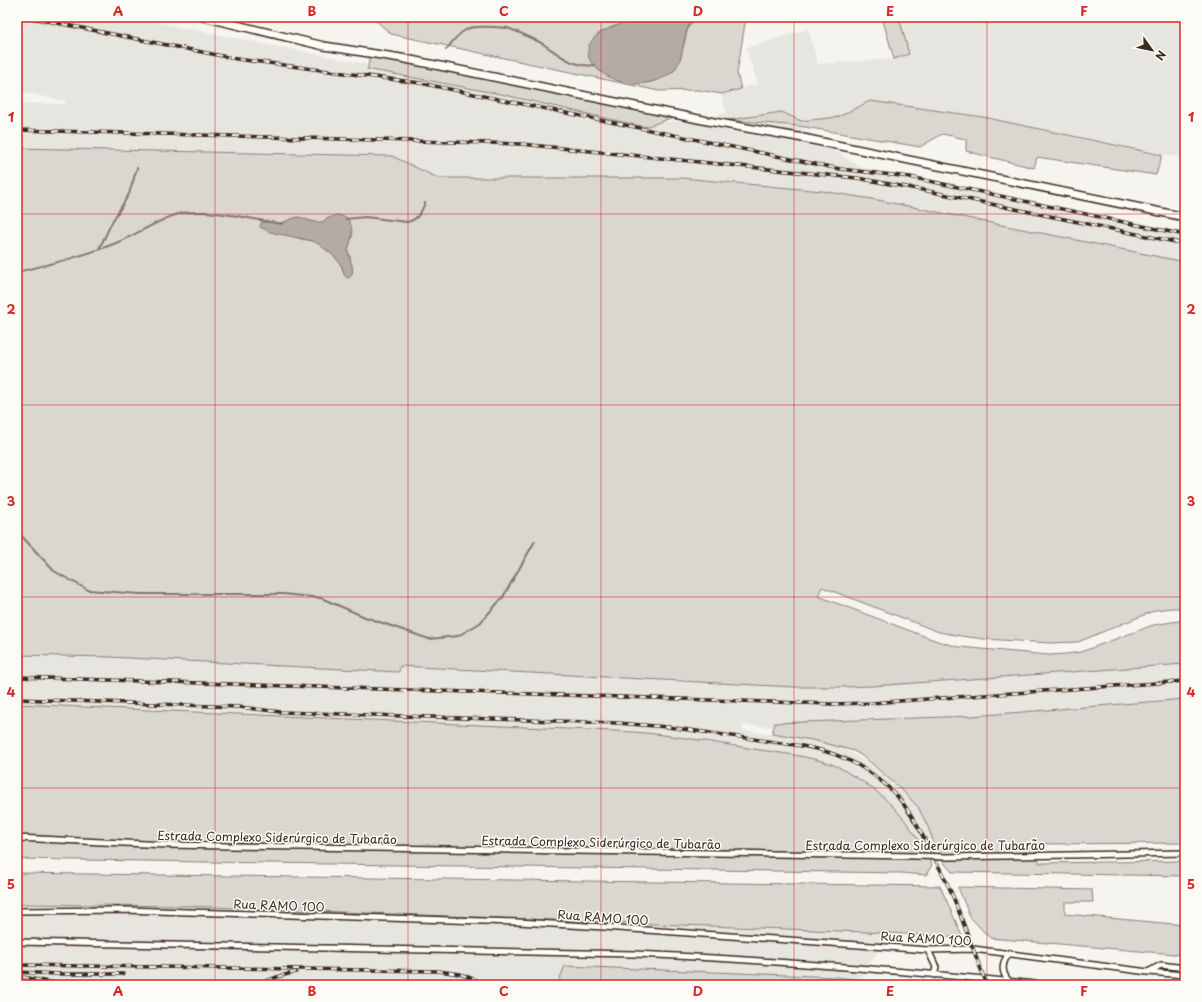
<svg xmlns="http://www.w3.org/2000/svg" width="1202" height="1002" viewBox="0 0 1202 1002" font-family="'Playpen Sans',sans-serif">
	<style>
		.built { fill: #e7e5df }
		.green { fill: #dad6d0; stroke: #8a8077; fill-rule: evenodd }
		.water { fill: #b4aca4; stroke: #84786e }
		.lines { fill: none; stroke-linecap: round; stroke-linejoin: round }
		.stream { stroke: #84786e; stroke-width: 2 }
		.street-casing { stroke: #3b2a1e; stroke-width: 8 }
		.secondary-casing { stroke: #3b2a1e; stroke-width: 10 }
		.street { stroke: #fdfcf7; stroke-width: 5 }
		.secondary { stroke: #fdfcf7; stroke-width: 7 }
		.rail-casing { stroke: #3b2a1e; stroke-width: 3.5 }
		.rail { stroke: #fdfcf7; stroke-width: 2; stroke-dasharray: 6; stroke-linecap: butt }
		.street-bridge-casing { stroke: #3b2a1e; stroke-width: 8; stroke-linecap: butt }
		.street-bridge { stroke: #fdfcf7; stroke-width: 5 }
		.grid { fill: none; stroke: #d62828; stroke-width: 1; stroke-opacity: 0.55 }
		.labels { text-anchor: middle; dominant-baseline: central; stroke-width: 3; stroke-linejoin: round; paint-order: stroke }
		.street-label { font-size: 12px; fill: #3b2a1e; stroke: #fdfcf7 }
		.neatline { fill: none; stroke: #d62828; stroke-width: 1.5 }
		.grid-label { font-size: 13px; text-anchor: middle; font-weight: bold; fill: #d62828 }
	</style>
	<rect width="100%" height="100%" fill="#f5f4ee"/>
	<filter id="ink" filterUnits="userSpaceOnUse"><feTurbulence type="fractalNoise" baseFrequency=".025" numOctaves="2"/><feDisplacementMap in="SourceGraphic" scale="8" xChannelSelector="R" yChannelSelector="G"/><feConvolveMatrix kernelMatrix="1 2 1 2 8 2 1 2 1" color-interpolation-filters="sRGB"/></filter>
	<g filter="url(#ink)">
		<path class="built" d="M17,17H129L655,121L678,122L727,113L721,94L758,84L746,48L808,29L818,64L894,59L908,54L899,17H1185V159L983,117L870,101L838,117L801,121L782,112H778L860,167L1185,232V262L878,200L822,191L682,178H438L391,156L17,148V103L65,104V101L17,91Z
			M17,655L109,657L399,672L400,666L793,687L872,686L1185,664V699L1037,711L884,728H795L743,725V730L814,740L842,748L866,762L891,780L911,799L927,820L940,845H923L910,826L634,732L17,704Z
			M17,904L186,906L890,933L856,985H17Z"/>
		<path class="green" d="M372,17H647L608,29L647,83L658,80L673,72L680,60L688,28L695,17H746L737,73L741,89L721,94L699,90L659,91L391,34Z
			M882,17H899L909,54L894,59Z
			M370,53L655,114L671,118L645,127L500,94L367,69L368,67Z
			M870,101L983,117L1162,155L1156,175L1037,157L1034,168L966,151V139L942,134L920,147L799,126L728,120L782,112L801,121L838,117Z
			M17,148L392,156L438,178H682L822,191L878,200L1185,262V608H1171L1156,610L1078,642L1050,643L984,639L961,636L939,632L822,587L818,596L937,641L959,647L1049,655L1066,654L1081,652L1153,625L1185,620V664L872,686L841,687H793L400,666L399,672L109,657L17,655ZM298,217C303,218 307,220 311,221C325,223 339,227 353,232L348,251L351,260L343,271C341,260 324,245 314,241C310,240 305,240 301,239C289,235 276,227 264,222L281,223Z
			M1185,699V843L1038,844L1039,863L1185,861V876L952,872L940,858L928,827L918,807L901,789L864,757L854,751L817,741L772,733L775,723L972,716Z
			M17,704L634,732C672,735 710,742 748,748C777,753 807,755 834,765C840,767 845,771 850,774C888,794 914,827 932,865L926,875L901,873L17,859Z
			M17,873L940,886L963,938L890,933L186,906L17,904Z
			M958,887L1092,890L1093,902H1065V914L1185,925V955L990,938L970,917Z
			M565,966L837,977L861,980L878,985H557Z"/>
		<path class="water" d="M647,17H695C693,20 690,23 688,27C682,39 684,63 672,72C661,81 645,84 632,84C610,82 571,60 596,36C607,26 632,21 647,17Z
			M337,215L346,217C349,221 352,226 352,231C353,237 349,244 348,250C348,259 357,269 350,277L348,278L344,275L342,266L335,257L320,245L313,241L270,232L260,227L261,223C267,221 274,224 280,223C286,223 289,219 294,218C300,216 304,219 309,221C313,222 318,222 322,222L326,219Z"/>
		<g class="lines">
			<path class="stream" d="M446,50C452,42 458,34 467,29C476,25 497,27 507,28C512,29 538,41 543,44C560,55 573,68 595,65
				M346,219L365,217L407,222C417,220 421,213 425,203
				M99,249L112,222L129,194L137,168
				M17,272C51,264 84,256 116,243C135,236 164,216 182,213C215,209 250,219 282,224
				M17,531L54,571L88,590L140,594H283L321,598L365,617L429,639L458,636L480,623L503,597L535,541"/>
			<defs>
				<path id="street" d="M17,838L167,845L918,856
					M947,857L1185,853
					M17,911L124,910L518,922L604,927L928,950L973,949L1148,972L1185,975
					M17,942L634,954C771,960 908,971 1045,985
					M928,950L936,967L934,975
					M1148,972L1161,965L1185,968
					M1009,981C1001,973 1001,962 1010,953"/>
				<path id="secondary" d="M203,17L324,46L401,58L708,121L798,137L1185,217"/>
			</defs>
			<use href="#street" class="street-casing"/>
			<use href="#secondary" class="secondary-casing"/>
			<use href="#street" class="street"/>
			<use href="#secondary" class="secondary"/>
			<defs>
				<path id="rail" d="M27,17L237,59L420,83L840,169L910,177L1185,235
					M17,130L521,144L857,178L928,191L1185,244
					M17,677L831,704L871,703L1185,681
					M17,699L239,707L281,712L617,723L668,727L802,746C839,752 872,769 897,796C909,810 918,826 926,842C935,859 944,876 952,894C964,924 975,955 987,985
					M17,965L438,971L460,974L489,985
					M17,972L58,974H123
					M23,977L65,985H107
					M256,985L277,977L296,972"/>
			</defs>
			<use href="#rail" class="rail-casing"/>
			<use href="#rail" class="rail"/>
			<defs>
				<path id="street-bridge" d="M918,856L947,857"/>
			</defs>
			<use href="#street-bridge" class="street-bridge-casing"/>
			<use href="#street-bridge" class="street-bridge"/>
		</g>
	</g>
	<path class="grid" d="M215,17V985M408,17V985M601,17V985M794,17V985M987,17V985M17,214H1185M17,405H1185M17,597H1185M17,788H1185"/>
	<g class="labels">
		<g class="street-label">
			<text transform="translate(277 837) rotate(1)">Estrada Complexo Siderúrgico de Tubarão</text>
			<text transform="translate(601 842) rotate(1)">Estrada Complexo Siderúrgico de Tubarão</text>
			<text x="925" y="845">Estrada Complexo Siderúrgico de Tubarão</text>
			<text transform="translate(279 905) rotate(2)">Rua RAMO 100</text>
			<text transform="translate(603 917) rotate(4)">Rua RAMO 100</text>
			<text transform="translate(926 938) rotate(3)">Rua RAMO 100</text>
		</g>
	</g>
	<rect width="1202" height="1002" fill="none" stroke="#fdfcf7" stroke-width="44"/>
	<g transform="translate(1152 50) rotate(123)" stroke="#fdfcf7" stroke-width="3" paint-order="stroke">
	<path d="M0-3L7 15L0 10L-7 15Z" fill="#3b2a1e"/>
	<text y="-6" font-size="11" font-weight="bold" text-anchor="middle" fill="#3b2a1e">N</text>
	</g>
	<rect x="22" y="22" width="1158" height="958" class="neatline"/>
	<g class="grid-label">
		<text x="118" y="16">A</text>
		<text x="312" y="16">B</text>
		<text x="504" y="16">C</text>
		<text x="698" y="16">D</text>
		<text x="890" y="16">E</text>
		<text x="1084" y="16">F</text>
		<text x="11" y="122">1</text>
		<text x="1191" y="122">1</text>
		<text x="11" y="314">2</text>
		<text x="1191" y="314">2</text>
		<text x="11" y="506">3</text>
		<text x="1191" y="506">3</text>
		<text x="11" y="697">4</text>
		<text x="1191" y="697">4</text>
		<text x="11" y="889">5</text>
		<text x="1191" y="889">5</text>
		<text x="118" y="996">A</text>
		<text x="312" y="996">B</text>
		<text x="504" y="996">C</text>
		<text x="698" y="996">D</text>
		<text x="890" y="996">E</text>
		<text x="1084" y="996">F</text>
	</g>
</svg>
